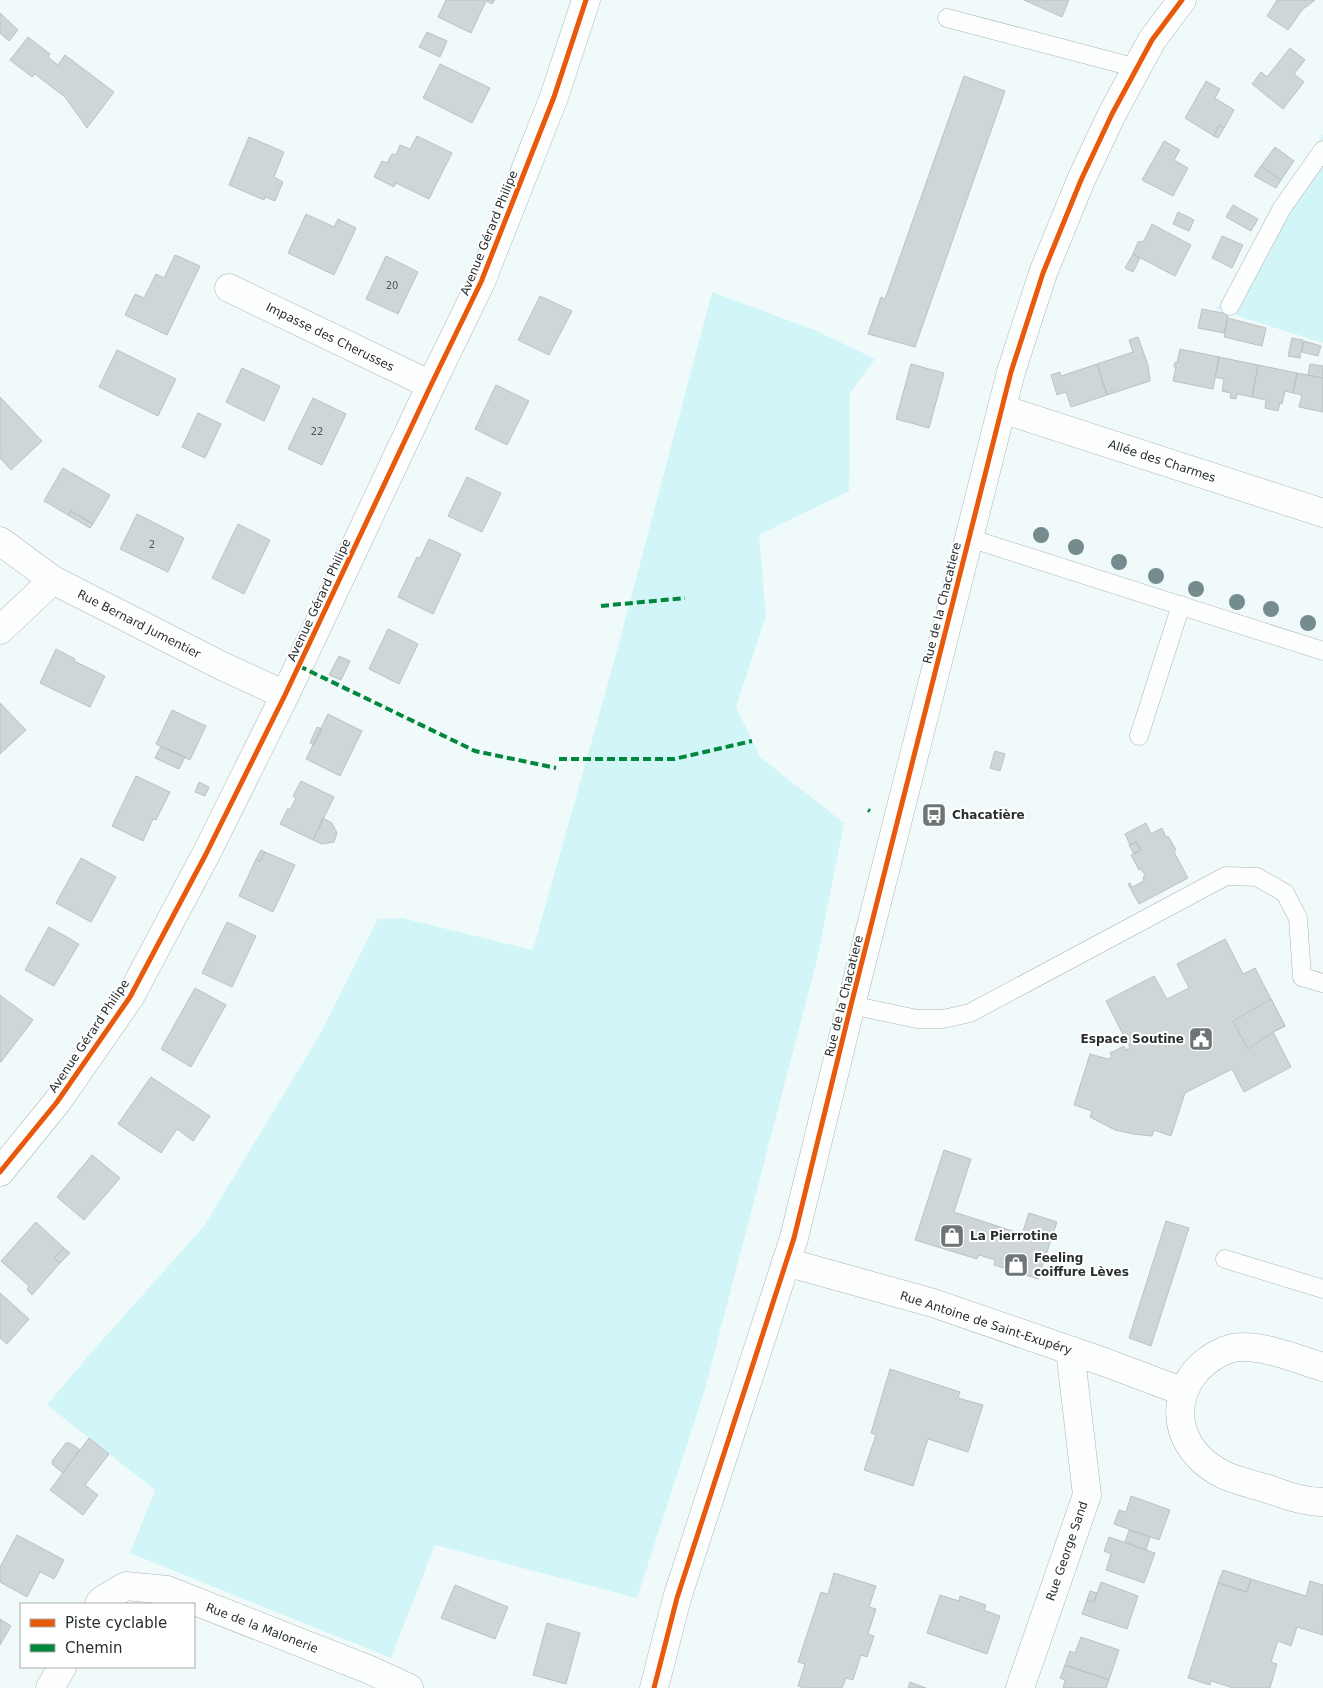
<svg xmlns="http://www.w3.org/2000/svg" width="1323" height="1688" viewBox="0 0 1323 1688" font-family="'DejaVu Sans',sans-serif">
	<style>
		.green { fill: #d2f6f8 }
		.building { fill: #cfd6d7; stroke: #bbc2c3 }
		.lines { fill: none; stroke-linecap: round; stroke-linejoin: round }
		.lane-casing { stroke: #adb4b4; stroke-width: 19 }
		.street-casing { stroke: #adb4b4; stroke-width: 29 }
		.secondary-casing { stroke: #adb4b4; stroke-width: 29 }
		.lane { stroke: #fdfefe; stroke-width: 18 }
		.street { stroke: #fdfefe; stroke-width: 28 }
		.secondary { stroke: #fdfefe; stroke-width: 28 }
		.quiet { stroke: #00873e; stroke-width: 4; stroke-dasharray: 8 4; stroke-linecap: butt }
		.cycleway-casing { stroke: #fff; stroke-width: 8 }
		.cycleway { stroke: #e8590c; stroke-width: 5 }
		.tree { fill: #748c8d }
		.labels { text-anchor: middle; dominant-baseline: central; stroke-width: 4; stroke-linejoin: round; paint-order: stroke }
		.number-label { font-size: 10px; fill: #515858 }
		.street-label { font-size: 12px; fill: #272e2e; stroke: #fff }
		.poi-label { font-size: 12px; font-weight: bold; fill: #272e2e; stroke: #fff; text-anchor: start }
	</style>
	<rect width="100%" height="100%" fill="#f1fafb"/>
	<path class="green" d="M1323,134V343L1216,309L1253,265L1286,198Z
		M712,292L817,331L875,359L850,393L849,491L759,535L766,616L736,707L760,757L844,823L818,956L705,1389L637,1598L435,1545L391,1658L130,1553L155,1490L47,1405L89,1355L204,1226L319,1036L378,919L402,918L533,950L615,658Z"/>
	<path class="building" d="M446,0H495L492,4L486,1L471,33L438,17Z
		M1024,0H1069L1062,17Z
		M1277,0H1315L1302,10L1288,30L1267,16Z
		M0,13L18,30L9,41L0,33Z
		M427,32L447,41L440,57L419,47Z
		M28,37L50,54L48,57L58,65L65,55L114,92L87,128L65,97L35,74L32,77L10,60Z
		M1290,48L1305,60L1294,74L1304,82L1283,109L1252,84L1261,72L1267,77Z
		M440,64L490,88L472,123L423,98Z
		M964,76L1005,91L915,347L868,334L881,297L885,299Z
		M1206,81L1220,89L1215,98L1234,110L1224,128L1219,125L1214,136L1185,118Z
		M1219,125L1224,128L1218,138L1214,136Z
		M417,136L452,153L429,199L396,183L394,187L374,177L382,161L387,163L392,154L396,155L400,145L410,149Z
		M249,137L284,152L274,177L283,182L275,201L265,197L264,200L229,185Z
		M1164,141L1180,150L1174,160L1188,168L1173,196L1142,180Z
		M1275,147L1294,161L1281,180L1261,166Z
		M1261,166L1281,180L1276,188L1254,176Z
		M1233,205L1258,219L1251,231L1226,217Z
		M1178,212L1194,220L1189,231L1173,224Z
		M306,214L334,227L338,219L356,228L334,275L288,253Z
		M1152,224L1191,245L1175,276L1133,254L1138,242L1144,241Z
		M1222,236L1243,245L1232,268L1212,258Z
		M1133,254L1140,258L1133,272L1125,268Z
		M175,255L200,266L167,335L125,315L135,294L144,298L156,274L164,278Z
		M386,256L418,272L398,314L366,299Z
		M540,296L572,311L549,355L518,340Z
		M1202,309L1228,314L1224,333L1198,328Z
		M1228,318L1266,328L1262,346L1224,337Z
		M1138,337L1148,365L1150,381L1107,395L1097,364L1133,352L1129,340Z
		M1292,338L1303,340L1300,358L1288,356Z
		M1304,341L1321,346L1318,356L1302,352Z
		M1180,349L1219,357L1213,389L1173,381L1176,367H1174L1175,362L1177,363Z
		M117,350L176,379L158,416L99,387Z
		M1219,357L1258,365L1252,397L1237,394L1236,399L1230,398L1231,393L1222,391L1224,379L1215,377Z
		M911,364L944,373L929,428L896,419Z
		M1097,364L1107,395L1071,407L1066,392L1057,395L1051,375L1060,372L1061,376Z
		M1310,364L1323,366V378L1308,375Z
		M1258,365L1297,373L1293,393L1285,391L1282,404L1280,403L1278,411L1265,408L1266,400L1252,397Z
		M242,368L280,386L264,421L226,402Z
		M1297,373L1323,378V412L1299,407L1302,395L1293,393Z
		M496,385L529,401L507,445L475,429Z
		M0,397L42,441L11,470L0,458V452L2,451L0,449Z
		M313,398L346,414L322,465L288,449Z
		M198,413L221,424L205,458L182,447Z
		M63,468L110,495L93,524L71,511L68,515L44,501Z
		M467,477L501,493L482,532L448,516Z
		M71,511L93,524L90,528L68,515Z
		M137,514L184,538L168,572L120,549Z
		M238,524L270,540L244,594L212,578Z
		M429,539L461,554L433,614L398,597L417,557L420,558Z
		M388,629L418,644L399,684L369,669Z
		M56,649L75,659L74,661L105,676L90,707L40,683Z
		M339,656L350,661L341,680L329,675Z
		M0,703L26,730L0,754Z
		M172,710L206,726L190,760L156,744Z
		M328,714L362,731L340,776L306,759Z
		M317,727L322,729L314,745L310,743Z
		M161,746L185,757L179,769L155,758Z
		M995,751L1005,754L1000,771L990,768Z
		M136,776L170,792L156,820L153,819L143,841L112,826Z
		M301,781L334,797L313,840L280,824L288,808L290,810L296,798L293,796Z
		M199,782L209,787L205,796L195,792Z
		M323,818L332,823L337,833L334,842L322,844L313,840Z
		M1146,823L1151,834L1162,828L1166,837L1168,836L1176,850L1174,852L1188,878L1139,904L1128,884L1130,883L1132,887L1144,881L1143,877L1145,875L1141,869L1139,870L1131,855L1141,850L1136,842L1130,845L1125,834Z
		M1136,842L1141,850L1134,854L1129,845Z
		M261,850L265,852L260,861L256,859Z
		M265,852L295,865L273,912L239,896L256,859L260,861Z
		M81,858L116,877L91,922L56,903Z
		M227,922L256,936L232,987L202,973Z
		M49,927L79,944L54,986L25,970Z
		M1225,939L1243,974L1255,968L1285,1026L1273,1032L1291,1067L1244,1092L1232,1069L1185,1093L1171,1136L1154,1130L1152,1136L1133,1134L1115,1130L1090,1117L1092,1111L1074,1105L1090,1054L1108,1059L1112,1057L1110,1053L1124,1046L1126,1050L1130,1048L1106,1001L1154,976L1167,999L1189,988L1177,964Z
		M195,988L226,1005L191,1067L161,1049Z
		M0,995L33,1020L1,1062H0Z
		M1271,999L1285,1026L1273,1032L1248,1049L1233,1021Z
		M151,1077L210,1116L193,1141L177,1129L161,1153L118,1124Z
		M944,1150L971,1159L954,1212L1022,1234L1029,1213L1057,1222L1038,1279L994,1265L995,1260L979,1255L977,1259L915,1240Z
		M92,1155L120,1178L84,1220L57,1197Z
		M1166,1221L1189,1228L1151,1346L1129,1338Z
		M36,1222L64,1248L54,1258L60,1263L32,1295L27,1289L29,1286L1,1261Z
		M64,1248L70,1253L60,1263L54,1258Z
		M0,1293L29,1319L7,1344L0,1338Z
		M890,1369L960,1392L958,1398L983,1405L968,1452L928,1439L913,1486L864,1470L876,1435L871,1433Z
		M89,1438L109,1454L85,1485L98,1495L83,1515L50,1490Z
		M66,1443H70L80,1450L63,1473L53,1465L52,1461Z
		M1131,1496L1170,1510L1159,1540L1114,1524L1119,1510L1126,1512Z
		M1129,1530L1150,1537L1146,1550L1125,1542Z
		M17,1535L64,1560L54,1579L40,1572L27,1597L0,1582V1567Z
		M1109,1537L1155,1553L1144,1583L1106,1570L1111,1554L1104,1551Z
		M1223,1570L1251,1579L1247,1592L1218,1583Z
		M834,1573L876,1586L869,1607L876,1609L868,1634L874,1636L867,1657L861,1655L853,1680L846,1678L842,1688H804L798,1686L805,1664L798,1662L821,1592L828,1594Z
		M1251,1579L1306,1596L1310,1581L1323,1585V1635L1297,1627L1291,1646L1278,1641L1271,1662L1277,1664L1270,1688H1233L1211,1681L1210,1685L1188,1678L1218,1583L1247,1592Z
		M1101,1582L1138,1596L1127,1629L1082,1614L1087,1600L1094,1602Z
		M455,1585L508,1607L495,1639L441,1618Z
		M1090,1591L1097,1593L1094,1602L1087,1600Z
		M940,1595L959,1601L960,1596L986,1605L984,1610L1000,1616L987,1654L927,1633Z
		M0,1619L11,1626L0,1645Z
		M547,1623L580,1633L566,1684L533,1675Z
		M1081,1637L1119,1650L1109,1680L1065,1665L1070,1651L1075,1653Z
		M1065,1665L1109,1680L1106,1688H1063L1065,1680L1060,1678Z
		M910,1682L926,1688H908Z"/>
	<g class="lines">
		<defs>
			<path id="lane" d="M947,18L1137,68
				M1230,306L1282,208L1323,150
				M969,538L1323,651
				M1139,736L1181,605
				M851,1005L917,1019H943L970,1013L1226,876L1257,877L1285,893L1298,918L1302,977L1323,983
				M1225,1259L1323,1289"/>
			<path id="street" d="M229,288L431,385
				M1002,409L1323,513
				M0,541L53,580L222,666L285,695
				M0,630L53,580
				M0,1172L57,1102L130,997L206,854L285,695L431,385L481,282L554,97L586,0
				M786,1262L933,1303L1107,1363L1184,1392
				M1323,1367C1297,1359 1269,1347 1242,1347C1225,1347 1207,1359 1196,1371C1165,1410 1182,1454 1224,1475C1238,1481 1254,1485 1268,1489C1286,1495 1303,1502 1323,1502
				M99,1604L102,1600L126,1586L167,1590L370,1670L409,1688
				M50,1688L62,1667
				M1020,1688L1087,1495L1070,1350"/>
			<path id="secondary" d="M654,1688L677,1598L794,1238L851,1005L1011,372L1043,273L1081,180L1112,114L1152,40L1182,0"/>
		</defs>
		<use href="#lane" class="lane-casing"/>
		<use href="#street" class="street-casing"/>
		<use href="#secondary" class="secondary-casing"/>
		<use href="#lane" class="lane"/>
		<use href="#street" class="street"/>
		<use href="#secondary" class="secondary"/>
		<path class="quiet" d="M601,606L685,598
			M299,666L475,751L556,768
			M559,759H674L752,741
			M868,810L870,811"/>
		<defs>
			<path id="cycleway" d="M0,1172L57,1102L130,997L206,854L285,695L431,385L481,282L554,97L586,0
				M654,1688L677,1598L794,1238L851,1005L1011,372L1043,273L1081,180L1112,114L1152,40L1182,0"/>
		</defs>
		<use href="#cycleway" class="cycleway-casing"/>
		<use href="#cycleway" class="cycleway"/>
	</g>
	<g class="tree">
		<circle cx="1041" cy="535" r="8"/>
		<circle cx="1076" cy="547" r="8"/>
		<circle cx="1119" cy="562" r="8"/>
		<circle cx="1156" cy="576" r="8"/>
		<circle cx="1196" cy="589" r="8"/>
		<circle cx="1237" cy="602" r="8"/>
		<circle cx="1271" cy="609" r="8"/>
		<circle cx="1308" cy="623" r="8"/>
	</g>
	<defs>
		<symbol id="bus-square" viewBox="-11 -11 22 22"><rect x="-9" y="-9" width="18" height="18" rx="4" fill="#6e7576" stroke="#fff"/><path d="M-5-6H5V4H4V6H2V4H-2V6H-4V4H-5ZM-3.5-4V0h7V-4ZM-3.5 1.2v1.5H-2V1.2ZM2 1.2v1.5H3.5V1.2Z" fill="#fff"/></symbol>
		<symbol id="civic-square" viewBox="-11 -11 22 22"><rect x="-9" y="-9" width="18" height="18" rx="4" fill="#6e7576" stroke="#fff"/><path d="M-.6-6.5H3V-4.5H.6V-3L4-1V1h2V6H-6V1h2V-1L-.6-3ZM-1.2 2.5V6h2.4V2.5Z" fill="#fff"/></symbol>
		<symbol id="shop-square" viewBox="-11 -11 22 22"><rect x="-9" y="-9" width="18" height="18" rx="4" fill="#6e7576" stroke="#fff"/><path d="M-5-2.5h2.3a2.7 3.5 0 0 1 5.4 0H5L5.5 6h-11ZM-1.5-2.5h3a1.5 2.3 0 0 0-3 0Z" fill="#fff"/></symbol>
	</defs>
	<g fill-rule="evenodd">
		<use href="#bus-square" x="920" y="801" width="28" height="28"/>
		<use href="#civic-square" x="1187" y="1025" width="28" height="28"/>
		<use href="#shop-square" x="938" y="1222" width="28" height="28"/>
		<use href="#shop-square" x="1002" y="1251" width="28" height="28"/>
	</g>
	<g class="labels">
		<g class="number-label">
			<text x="392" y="285">20</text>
			<text x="317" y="431">22</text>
			<text x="152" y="544">2</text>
		</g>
		<g class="street-label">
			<text transform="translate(489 233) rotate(-68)">Avenue Gérard Philipe</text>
			<text transform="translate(330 337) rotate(26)">Impasse des Cherusses</text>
			<text transform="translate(1162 461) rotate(18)">Allée des Charmes</text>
			<text transform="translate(319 600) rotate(-65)">Avenue Gérard Philipe</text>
			<text transform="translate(942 603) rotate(-76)">Rue de la Chacatiere</text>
			<text transform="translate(139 624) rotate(27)">Rue Bernard Jumentier</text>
			<text transform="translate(844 996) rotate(-76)">Rue de la Chacatiere</text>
			<text transform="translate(89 1036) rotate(-56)">Avenue Gérard Philipe</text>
			<text transform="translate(986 1323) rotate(18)">Rue Antoine de Saint-Exupéry</text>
			<text transform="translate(1067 1551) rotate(-71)">Rue George Sand</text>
			<text transform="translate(262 1628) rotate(21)">Rue de la Malonerie</text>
		</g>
		<g class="poi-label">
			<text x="952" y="815">Chacatière</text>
			<text x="1184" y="1039" text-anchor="end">Espace Soutine</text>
			<text x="970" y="1236">La Pierrotine</text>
			<text x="1034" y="1258">Feeling<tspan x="1034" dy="14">coiffure Lèves</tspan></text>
		</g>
	</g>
	<rect x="20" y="1603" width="175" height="65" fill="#ffffff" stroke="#a9abab"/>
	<rect x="30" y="1619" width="25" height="8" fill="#e8590c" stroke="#a9abab"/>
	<text x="65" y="1628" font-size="15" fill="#272e2e">Piste cyclable</text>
	<rect x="30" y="1644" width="25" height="8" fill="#00873e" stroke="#a9abab"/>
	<text x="65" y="1653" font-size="15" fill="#272e2e">Chemin</text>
</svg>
